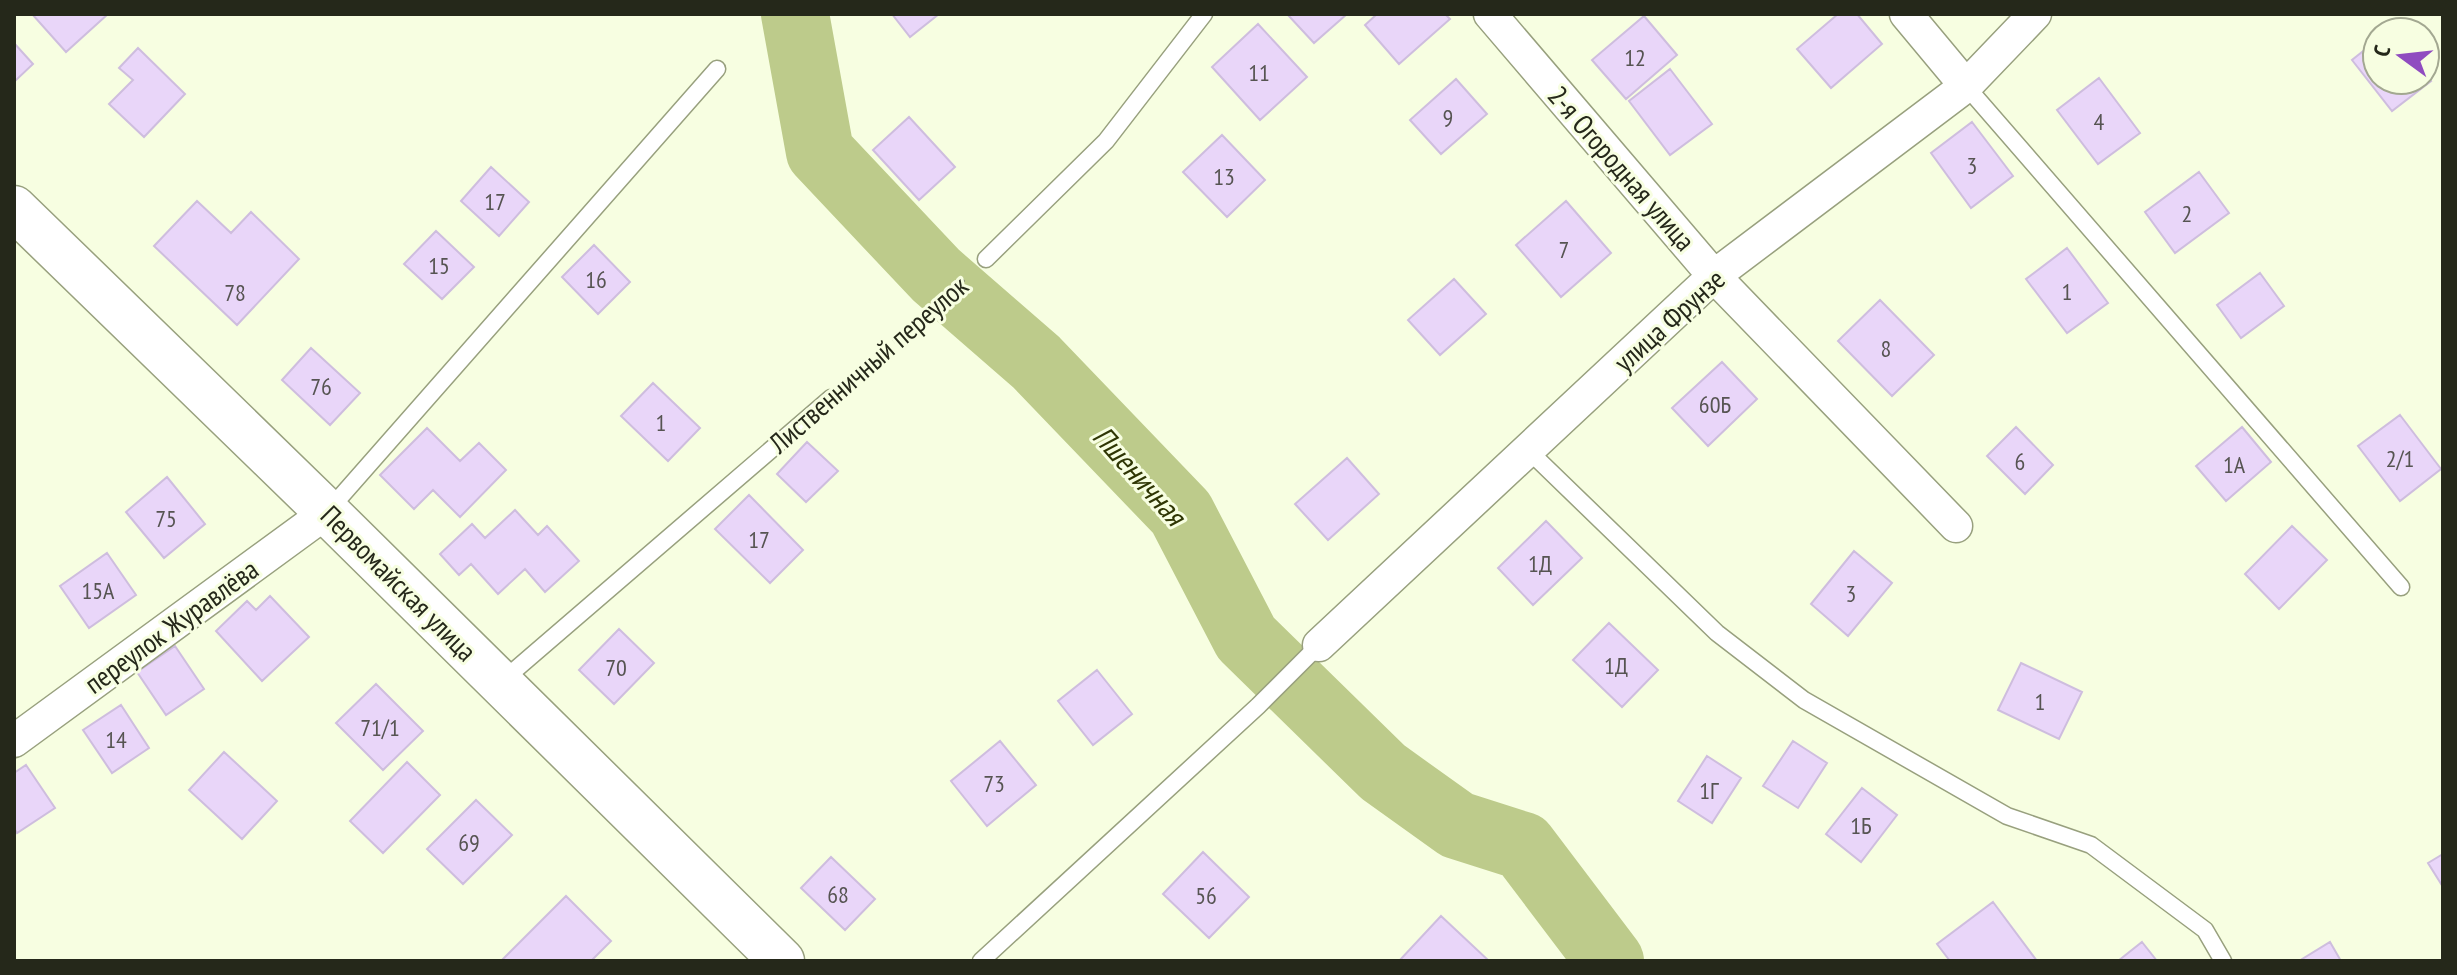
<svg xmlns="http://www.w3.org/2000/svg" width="2457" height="975" viewBox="0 0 2457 975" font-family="'PT Sans Narrow',sans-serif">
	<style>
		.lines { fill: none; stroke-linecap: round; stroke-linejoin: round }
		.river { stroke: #bdcb8b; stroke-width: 68 }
		.building { fill: #e9d6f9; stroke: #cebdde; stroke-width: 2 }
		.lane-casing { stroke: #98a07e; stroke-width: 19 }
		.street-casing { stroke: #98a07e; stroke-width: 35 }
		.secondary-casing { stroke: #98a07e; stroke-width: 47 }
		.path { stroke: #898e79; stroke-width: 5; stroke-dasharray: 4 6; stroke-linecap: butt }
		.lane { stroke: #fff; stroke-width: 16 }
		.street { stroke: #fff; stroke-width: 32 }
		.secondary { stroke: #fff; stroke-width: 44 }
		.labels { text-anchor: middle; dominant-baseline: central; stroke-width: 6; stroke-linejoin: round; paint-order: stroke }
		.number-label { font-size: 24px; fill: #565452 }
		.street-label { font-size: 28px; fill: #25281a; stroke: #f7fee1 }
		.water-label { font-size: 30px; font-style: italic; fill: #2f3604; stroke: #f7fee1 }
	</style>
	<rect width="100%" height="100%" fill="#f7fee1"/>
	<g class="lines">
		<path class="river" d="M795,14L820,152L936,275L1036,362L1181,513L1246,638L1383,772L1457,825L1523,846L1610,961"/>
	</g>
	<path class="building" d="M32,14H108L66,52Z
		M892,14H939L910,37Z
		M1287,14H1347L1314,43Z
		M1377,14H1445L1450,19L1399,64L1365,25Z
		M1838,14H1857L1882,44L1831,88L1797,49Z
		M1644,16L1677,55L1626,99L1592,60Z
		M1258,24L1307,77L1260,120L1212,67Z
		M2377,40V80H2425V74L2431,81L2392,111L2352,60Z
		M14,43L33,64L14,82Z
		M138,48L185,94L144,137L109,104L133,80L119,68Z
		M1670,69L1712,124L1670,155L1629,101Z
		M2099,78L2140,133L2098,164L2057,110Z
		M1456,79L1487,114L1441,154L1410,120Z
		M909,117L955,167L919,200L873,150Z
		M1972,122L2013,176L1971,208L1931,153Z
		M1222,135L1265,180L1227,217L1183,172Z
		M491,167L529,202L499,236L461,201Z
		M2199,172L2229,213L2175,253L2145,212Z
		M197,201L231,233L251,212L299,259L237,325L154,246Z
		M1566,201L1611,253L1561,297L1516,245Z
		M436,231L474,267L442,299L404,264Z
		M594,245L630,282L598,314L562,277Z
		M2067,248L2108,303L2067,333L2026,279Z
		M2260,273L2284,306L2241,338L2217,305Z
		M1454,279L1486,314L1440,355L1408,320Z
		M1880,300L1934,355L1892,396L1838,341Z
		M311,348L360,393L330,425L282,380Z
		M1722,362L1757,399L1708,446L1672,408Z
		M653,383L700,428L668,461L621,416Z
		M2400,415L2441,469L2400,501L2358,446Z
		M2016,427L2053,465L2025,494L1987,456Z
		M2242,427L2271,462L2226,501L2196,466Z
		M427,428L460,461L479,443L506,470L460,517L433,490L414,509L380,475Z
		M807,442L838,471L806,502L777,474Z
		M1347,458L1379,494L1328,540L1295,504Z
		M167,477L205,524L164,558L126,512Z
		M749,495L803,550L770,583L715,529Z
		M515,510L538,535L547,526L579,561L545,592L525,569L498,594L471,564L459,575L440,554L472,524L485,538Z
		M1546,521L1582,558L1533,605L1498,568Z
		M2292,526L2327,560L2279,609L2245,574Z
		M1854,551L1892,583L1848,636L1811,604Z
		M107,553L136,595L89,628L60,586Z
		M270,596L309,637L262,681L216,631L247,601L256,610Z
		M1609,623L1658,670L1622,707L1573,660Z
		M619,629L654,663L614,704L579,670Z
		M175,646L204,689L166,715L137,672Z
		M2021,663L2082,692L2059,739L1998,710Z
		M1097,670L1132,714L1093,745L1058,701Z
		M376,684L423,731L383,770L336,723Z
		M121,705L149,748L112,773L83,730Z
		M1000,741L1036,785L987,826L951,781Z
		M1793,741L1827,763L1798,808L1763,786Z
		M224,752L277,801L242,839L189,790Z
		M1707,756L1741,778L1712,823L1678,801Z
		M407,762L440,795L383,853L350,821Z
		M26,765L55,808L17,833L14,828V773Z
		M1862,788L1897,815L1861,862L1826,834Z
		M476,800L512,835L463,884L427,849Z
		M1203,852L1249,897L1209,938L1163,894Z
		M2443,854V887L2428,863Z
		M831,857L875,899L845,930L801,888Z
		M566,896L611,941L591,961H501Z
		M1993,902L2037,961H1950L1937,944Z
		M1441,916L1489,961H1399Z
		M2142,942L2157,961H2118Z
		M2330,942L2341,961H2299Z"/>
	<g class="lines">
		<defs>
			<path id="lane" d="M1966,86L2401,587
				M986,259L1106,141L1204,14
				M1528,450L1717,633L1804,700L2007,816L2091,845L2205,930L2223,961
				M328,511L717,69
				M501,682L831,398
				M981,961L1258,706L1319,645"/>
			<path id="street" d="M1490,14L1714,276L1956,526
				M1906,14L1966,86
				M1319,645L1714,276L1966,86L2035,14
				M14,741L327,512"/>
			<path id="secondary" d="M14,208L327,512L782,961"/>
		</defs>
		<use href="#lane" class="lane-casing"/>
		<use href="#street" class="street-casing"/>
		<use href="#secondary" class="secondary-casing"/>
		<path class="path" d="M849,382L967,276"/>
		<use href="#lane" class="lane"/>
		<use href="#street" class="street"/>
		<use href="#secondary" class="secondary"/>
	</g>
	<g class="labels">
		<g class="number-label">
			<text x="1635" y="57">12</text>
			<text x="1259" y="72">11</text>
			<text x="1448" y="117">9</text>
			<text x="2099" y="121">4</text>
			<text x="1972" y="165">3</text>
			<text x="1224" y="176">13</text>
			<text x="495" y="201">17</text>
			<text x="2187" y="213">2</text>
			<text x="1564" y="249">7</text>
			<text x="439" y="265">15</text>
			<text x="596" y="279">16</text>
			<text x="2067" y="291">1</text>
			<text x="235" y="292">78</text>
			<text x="1886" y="348">8</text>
			<text x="321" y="386">76</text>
			<text x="1715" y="404">60Б</text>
			<text x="661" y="422">1</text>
			<text x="2400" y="458">2/1</text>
			<text x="2020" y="461">6</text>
			<text x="2234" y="464">1А</text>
			<text x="166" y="518">75</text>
			<text x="759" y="539">17</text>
			<text x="1540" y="563">1Д</text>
			<text x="98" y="590">15А</text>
			<text x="1851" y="593">3</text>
			<text x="1616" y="665">1Д</text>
			<text x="616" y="667">70</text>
			<text x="2040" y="701">1</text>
			<text x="380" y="727">71/1</text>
			<text x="116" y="739">14</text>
			<text x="994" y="783">73</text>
			<text x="1709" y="790">1Г</text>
			<text x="1861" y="825">1Б</text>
			<text x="469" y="842">69</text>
			<text x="838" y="894">68</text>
			<text x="1206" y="895">56</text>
		</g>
		<g class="street-label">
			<text transform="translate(1622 168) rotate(49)">2-я Огородная улица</text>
			<text transform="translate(1669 320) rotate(-42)">улица Фрунзе</text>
			<text transform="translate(868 364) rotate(-41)">Лиственничный переулок</text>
			<text transform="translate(399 583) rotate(45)">Первомайская улица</text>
			<text transform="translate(171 626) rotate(-36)">переулок Журавлёва</text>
		</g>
		<g class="water-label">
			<text transform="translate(1140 475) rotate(48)">Пшеничная</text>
		</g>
	</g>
	<rect width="2457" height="975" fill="none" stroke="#25281a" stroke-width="32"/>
	<g transform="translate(2401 56) rotate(285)"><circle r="38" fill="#f7fee1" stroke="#a3a891" stroke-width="2"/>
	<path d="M0-6L14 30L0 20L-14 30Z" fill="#904cc0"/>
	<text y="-12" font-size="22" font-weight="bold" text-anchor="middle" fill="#25281a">С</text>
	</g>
</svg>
